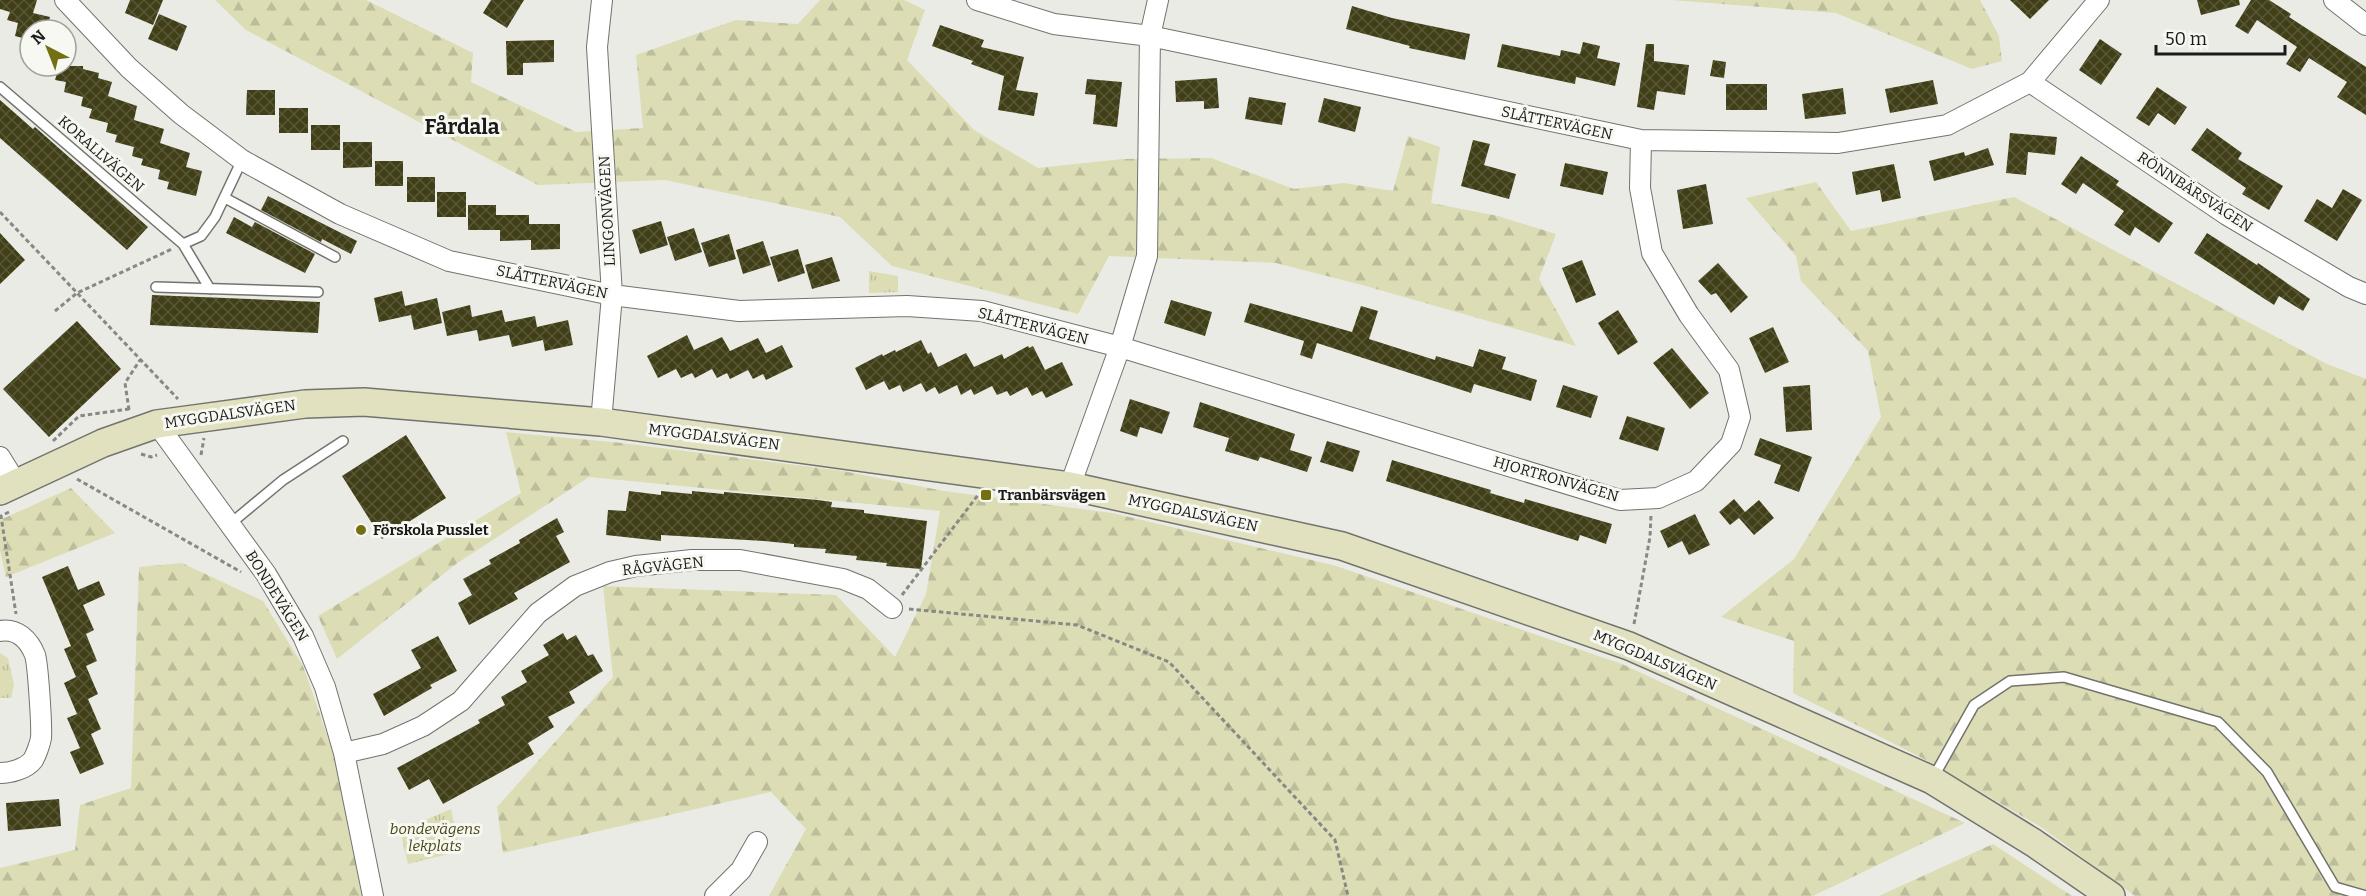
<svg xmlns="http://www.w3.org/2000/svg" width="2366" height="896" viewBox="0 0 2366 896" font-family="Bitter,serif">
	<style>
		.grass { fill: url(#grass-tufts) }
		.forest { fill: url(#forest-firs) }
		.building { fill: url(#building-cross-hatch) }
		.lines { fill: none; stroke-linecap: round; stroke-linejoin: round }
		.lane-casing { stroke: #73736e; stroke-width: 12 }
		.street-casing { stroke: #73736e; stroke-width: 22 }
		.secondary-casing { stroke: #73736e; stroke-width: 30 }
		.path { stroke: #888884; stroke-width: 3; stroke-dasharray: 4.5 3; stroke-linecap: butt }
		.lane { stroke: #fff; stroke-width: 9 }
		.street { stroke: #fff; stroke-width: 20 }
		.secondary { stroke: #e1e0bf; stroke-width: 27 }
		.poi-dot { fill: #727012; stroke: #f8f8f2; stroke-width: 2 }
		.labels { text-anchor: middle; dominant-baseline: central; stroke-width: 6; stroke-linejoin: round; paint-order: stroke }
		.street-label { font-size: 15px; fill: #1a1a18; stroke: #f8f8f2 }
		.poi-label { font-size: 15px; font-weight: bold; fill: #1a1a18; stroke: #f8f8f2; text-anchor: start }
		.park-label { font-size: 15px; font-style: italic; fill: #484714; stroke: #f8f8f2 }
		.district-label { font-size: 21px; font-weight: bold; fill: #1a1a18; stroke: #f8f8f2 }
	</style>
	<defs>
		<pattern id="grass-tufts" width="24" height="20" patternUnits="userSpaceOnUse" patternTransform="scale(1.5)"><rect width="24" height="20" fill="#dcddb4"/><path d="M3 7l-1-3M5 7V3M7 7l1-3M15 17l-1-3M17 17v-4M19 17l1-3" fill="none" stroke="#bcbd9a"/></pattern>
		<pattern id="forest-firs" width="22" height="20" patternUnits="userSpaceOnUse" patternTransform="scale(1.5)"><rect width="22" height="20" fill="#dcddb4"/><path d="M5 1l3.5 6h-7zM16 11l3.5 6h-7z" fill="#bcbd9a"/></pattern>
		<pattern id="building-cross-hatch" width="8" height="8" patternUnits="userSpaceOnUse" patternTransform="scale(1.5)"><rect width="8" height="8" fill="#403f18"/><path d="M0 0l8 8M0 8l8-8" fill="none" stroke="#585838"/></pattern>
	</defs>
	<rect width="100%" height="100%" fill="#ebebe5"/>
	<path class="grass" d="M869,271L898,276V292L869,293Z
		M0,653L8,658L14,685L11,698H0Z
		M451,809L460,851L408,864L400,831Z"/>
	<path class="forest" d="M215,0H366L473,53L471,82L576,132L643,128L636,55L736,20L798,24L820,0H904L925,10L907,60L974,130L1038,168L1122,159L1211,158L1294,189L1344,183L1393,191L1408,136L1440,147L1431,203L1498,216L1556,234L1539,279L1576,346L1362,285L1276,263L1109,256L1078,314L892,266L840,217L665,180L538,185L246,30Z
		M1671,0H1980L1999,36L2002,61L1972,69L1836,13Z
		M1816,182L1851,231L2014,197L2327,364L2366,379V896H2135L2041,827L1926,760L1793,693L1794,641L1721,617L1794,559L1881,417L1868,351L1801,281L1796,256L1746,198Z
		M506,432L622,443L843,471L944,491L1112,513L1333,565L1622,664L1965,823L1813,896H769L806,829L771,792L503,853L497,807L613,677L603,586L836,595L895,657L926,594L940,511L589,477L456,564L337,659L318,616L521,493Z
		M71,488L115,533L6,577L0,551V520Z
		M182,563L263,601L303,666L335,758L362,896H0V868L75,850L80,805L131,788L139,567Z
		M1993,844L2072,896H1879Z"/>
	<path class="building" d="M0,0H37L33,13L50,17L46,30H30V40L15,36L18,23L7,20L10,12L0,9Z
		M130,0H163L153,25L125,13Z
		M491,0H524L507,28L483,13Z
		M2010,0H2049L2030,19Z
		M2197,0H2239L2240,5L2201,15Z
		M2251,0H2269L2291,14L2289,17L2366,67V115L2337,97L2347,82L2309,58L2300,72L2286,64L2297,47L2257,20L2248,34L2235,26Z
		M1352,6L1392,18L1470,34L1465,60L1409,48L1410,46L1346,29Z
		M159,14L187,26L177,51L148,39Z
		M940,25L984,40L981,47L1024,57L1016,90L1038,93L1034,116L998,110L1004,76L971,64L973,61L932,46Z
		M2100,39L2122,54L2101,85L2079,70Z
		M554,40V62L523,63V75H507L506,41Z
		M1583,42L1600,46L1597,58L1620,63L1615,86L1576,77L1575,84L1497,67L1502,44L1560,56L1561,50L1580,54Z
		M1646,44H1654V61L1689,65L1685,95L1657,91L1654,110L1637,107Z
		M1713,60L1726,62L1724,78L1710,76Z
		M59,66H83V69L99,73L98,78L112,82L108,96L137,106L134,120L164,129L160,143L190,153L186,167L202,171L196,196L167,189L169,182L158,179L160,170L141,165L143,159L132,156L134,147L115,142L117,135L106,132L108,123L89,118L92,109L81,106L83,97L64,92L66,82L55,80Z
		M1217,78L1219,108L1204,109V101L1176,102L1175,81Z
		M1087,79L1122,82L1117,127L1093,124L1096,95L1085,94Z
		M1933,80L1938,104L1890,113L1885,89Z
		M1726,84H1767V110H1726Z
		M2157,87L2187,107L2175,125L2158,113L2149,126L2136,118Z
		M1843,88L1846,114L1805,119L1802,94Z
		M247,90H275V115H246Z
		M1249,97L1286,103L1282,125L1245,119Z
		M1324,98L1361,107L1355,132L1318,122Z
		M0,100L33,129L35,127L148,227L127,250L0,138Z
		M279,108H308V133H279Z
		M311,125H340V150H311Z
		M2207,128L2242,153L2238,159L2283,186L2269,210L2242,194L2246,188L2191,150Z
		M2010,133L2057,137L2055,155L2028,152L2026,175L2006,173Z
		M1473,140L1490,144L1484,165L1516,174L1509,199L1461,186Z
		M343,142H372V167L343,168Z
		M1988,148L1994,165L1934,181L1929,161L1964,152L1965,156Z
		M2081,156L2119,181L2116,185L2173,223L2159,243L2135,227L2130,236L2114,225L2124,211L2083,183L2076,194L2061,184Z
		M375,161H403V186H375Z
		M1565,163L1608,172L1603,195L1560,186Z
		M1894,164L1901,198L1882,202L1880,190L1856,195L1852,172Z
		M407,177H435V202H407Z
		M1706,184L1713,224L1683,229L1677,190Z
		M2343,189L2362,200L2337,241L2304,221L2317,199L2332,208Z
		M437,192H466V217H437Z
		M268,196L357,241L351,254L322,239L321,242L261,210Z
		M468,205H496V215H529V224H560V249L531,250V240L500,241V230H468Z
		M234,217L252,227L255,222L315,254L305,273L226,233Z
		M661,221L668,245L640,254L632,230Z
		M694,228L702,252L675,261L667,237Z
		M0,233L25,260L0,284Z
		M2207,233L2257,265L2258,263L2310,299L2303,311L2279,296L2274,305L2194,253Z
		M729,234L736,259L709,267L701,243Z
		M763,241L771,265L743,274L736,250Z
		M798,249L805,273L778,282L770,257Z
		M832,257L840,281L812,289L805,265Z
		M1582,260L1596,295L1576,303L1562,268Z
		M1718,263L1748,297L1731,313L1716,293L1711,295L1698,281Z
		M402,291L405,306L437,298L442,323L414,330L411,315L379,322L374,298Z
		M152,295L320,302L318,333L150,325Z
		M1171,300L1212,312L1205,336L1164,323Z
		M1250,303L1352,332L1361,306L1378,311L1369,339L1435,360L1436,356L1473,367L1479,349L1506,357L1502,369L1537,380L1531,401L1474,384L1471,393L1317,343L1312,359L1300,355L1304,341L1244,322Z
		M470,305L472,317L502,310L505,322L535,316L537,327L568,320L573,345L545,351L543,340L512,347L509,335L479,341L477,330L447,336L442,312Z
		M1618,310L1638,342L1618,355L1598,323Z
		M77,321L121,369L49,437L3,389Z
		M1773,327L1789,362L1765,373L1749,338Z
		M687,335L694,350L722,337L730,351L758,338L766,353L782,345L793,367L766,380L763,374L753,379L748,370L730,379L727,373L717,378L712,369L695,378L692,373L681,378L676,369L658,378L647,356Z
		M921,340L928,354L931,352L938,367L966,353L974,367L1002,354L1004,359L1028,346L1029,348L1033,346L1045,370L1062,362L1073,385L1046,398L1042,391L1032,396L1027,387L1010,396L1007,391L997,395L992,386L974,395L971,389L961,395L957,385L939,394L935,387L926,392L921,383L903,392L900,385L889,390L884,381L866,390L855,368L882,354L883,356L895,350L896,352Z
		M1672,348L1709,393L1690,409L1653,363Z
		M1563,385L1598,396L1591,418L1556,407Z
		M1810,385L1812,430L1786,432L1783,387Z
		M1130,399L1170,412L1162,434L1140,427L1137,437L1120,431Z
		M1200,402L1295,434L1290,450L1312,457L1307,472L1260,457L1258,461L1225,451L1229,438L1193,427Z
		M1627,416L1665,428L1658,451L1619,439Z
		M406,435L446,498L382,539L342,476Z
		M1760,438L1812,457L1799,492L1774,483L1781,465L1754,455Z
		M1327,441L1360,451L1353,472L1320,462Z
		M1392,460L1491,490L1490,493L1524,503L1525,499L1612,524L1606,544L1580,535L1578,541L1386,481Z
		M629,491L661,495V491L692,494V491L724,494V492L818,500L832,502L831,507L864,510V513L927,521L921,569L886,566L887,563L856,560L857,556L825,553L826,549L794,547V544L764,541L661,535V541L606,535L608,510L626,511Z
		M1734,499L1745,512L1759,500L1774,518L1754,535L1739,518L1730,525L1719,512Z
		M1695,514L1710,545L1689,555L1682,541L1668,548L1660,531Z
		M557,518L564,532L556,536L570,562L514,593L518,599L469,625L458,603L472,595L463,579L491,564L489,560L520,543L519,540Z
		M68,566L78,590L99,581L105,595L83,605L94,630L86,634L97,661L86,666L98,694L88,699L101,729L91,734L104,764L80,774L70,752L80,748L67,718L77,714L64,683L76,677L64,649L71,646L42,577Z
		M563,633L567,640L576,635L588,656L593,654L603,671L569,692L575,703L548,717L554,727L528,743L534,754L443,804L429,779L409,790L397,768L480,723L478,720L505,705L501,697L527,682L521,671L549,655L543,645Z
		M438,636L457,671L430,685L432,688L384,716L373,694L421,668L411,650Z
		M59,799L61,826L8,831L6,803Z"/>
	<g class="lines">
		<defs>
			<path id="lane" d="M0,87L183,244L210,289
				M225,198L335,257
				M183,244L201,236L215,217L242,160
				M156,287L318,292
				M230,524L283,480L343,441
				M1933,778L1974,705L2010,681L2064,677L2218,722L2267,772L2335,887L2366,896"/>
			<path id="street" d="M65,0L129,68L181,114L242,160L340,214L449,261L612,295L739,311L907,306L982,311L1120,347L1620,500L1658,498L1696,481L1731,444L1740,417L1729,370L1689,315L1652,253L1640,188L1641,140
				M977,0L1054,24L1150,36L1641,140L1838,143L1947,125L2030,82L2099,0
				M2334,0L2366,25
				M2030,82L2227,215L2349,287L2366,294
				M601,422L612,295L597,47L602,0
				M157,424L266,574L303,636L325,687L344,753L373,896
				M0,457L16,483
				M1070,486L1120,347L1147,256L1150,36L1158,0
				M0,631C17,628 29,640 35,655C38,664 42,727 41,738C40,744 36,755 33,760C26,769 10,773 0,773
				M344,753L383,744L423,726L461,701L538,613L575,586L610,572L636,566L692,560H740L843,579L868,589L892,608
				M715,896L741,870L757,842"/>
			<path id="secondary" d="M0,491L103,443L157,424L305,404L364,402L601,422L1070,486L1342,546L1629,646L1932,780L2034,843L2111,896"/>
		</defs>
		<use href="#lane" class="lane-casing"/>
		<use href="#street" class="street-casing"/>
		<use href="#secondary" class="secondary-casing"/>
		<path class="path" d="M0,212L178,399
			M55,311L77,293L172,249
			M129,410L125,383L140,360
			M53,441L79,416L129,409
			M141,454L151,457L157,455
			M201,455L204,438
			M77,479L241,572
			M9,512L1,516L16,614
			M902,595L978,495
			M909,609L1077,625L1169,662L1335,840L1348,896
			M1634,624L1650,537L1651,515"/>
		<use href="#lane" class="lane"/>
		<use href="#street" class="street"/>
		<use href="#secondary" class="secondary"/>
	</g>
	<g class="poi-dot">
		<rect x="980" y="489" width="12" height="12" rx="3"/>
		<circle cx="361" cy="530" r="6"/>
	</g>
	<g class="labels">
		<g class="street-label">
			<text transform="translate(1557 123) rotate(12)">SLÅTTERVÄGEN</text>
			<text transform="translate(101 154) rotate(41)">KORALLVÄGEN</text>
			<text transform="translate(2195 192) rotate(33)">RÖNNBÄRSVÄGEN</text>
			<text transform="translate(607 211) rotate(-93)">LINGONVÄGEN</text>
			<text transform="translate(552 282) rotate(12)">SLÅTTERVÄGEN</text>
			<text transform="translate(1033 326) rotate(14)">SLÅTTERVÄGEN</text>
			<text transform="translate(230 414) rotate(-8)">MYGGDALSVÄGEN</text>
			<text transform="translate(714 437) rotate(7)">MYGGDALSVÄGEN</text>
			<text transform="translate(1556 479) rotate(16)">HJORTRONVÄGEN</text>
			<text transform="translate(1193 513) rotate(12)">MYGGDALSVÄGEN</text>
			<text transform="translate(663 566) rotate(-6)">RÅGVÄGEN</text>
			<text transform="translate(277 596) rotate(58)">BONDEVÄGEN</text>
			<text transform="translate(1655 660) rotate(23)">MYGGDALSVÄGEN</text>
		</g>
		<g class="poi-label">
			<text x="998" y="495">Tranbärsvägen</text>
			<text x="373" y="530">Förskola Pusslet</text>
		</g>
		<g class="park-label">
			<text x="435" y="829">bondevägens<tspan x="435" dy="17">lekplats</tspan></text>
		</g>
		<g class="district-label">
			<text x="462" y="127">Fårdala</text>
		</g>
	</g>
	<g transform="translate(48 48) rotate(318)"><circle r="28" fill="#f8f8f2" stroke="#9f9f9b" stroke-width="1.5"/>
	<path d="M0-4.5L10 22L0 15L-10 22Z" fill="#727012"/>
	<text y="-9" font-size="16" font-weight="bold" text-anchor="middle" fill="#1a1a18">N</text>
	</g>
	<path d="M2156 45v9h129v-9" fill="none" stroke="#1a1a18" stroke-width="3"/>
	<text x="2165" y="45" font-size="18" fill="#1a1a18" stroke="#f8f8f2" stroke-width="4.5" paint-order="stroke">50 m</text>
</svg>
